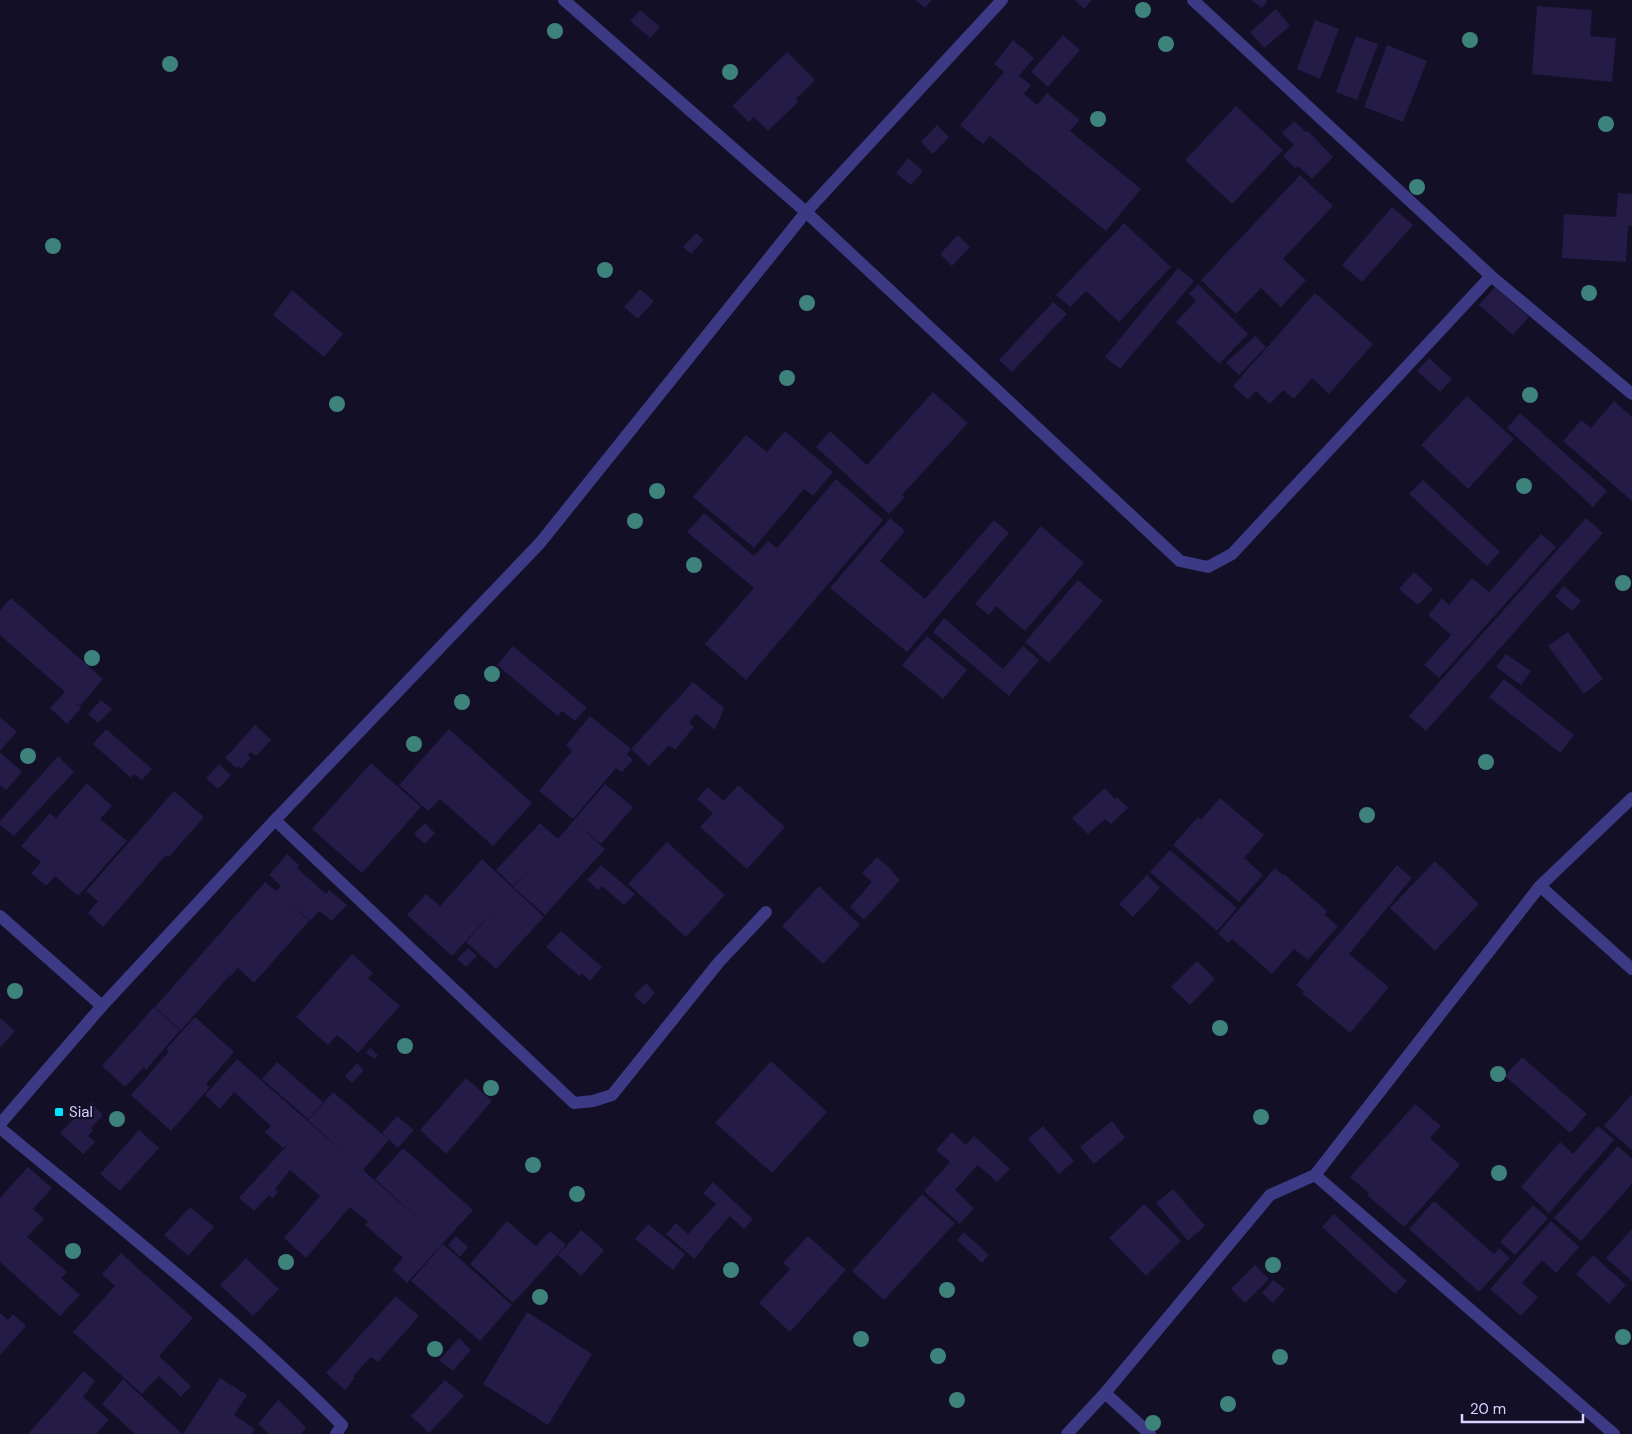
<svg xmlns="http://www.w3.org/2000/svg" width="1632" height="1434" viewBox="0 0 1632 1434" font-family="'DM Sans',sans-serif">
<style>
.building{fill:#241b47}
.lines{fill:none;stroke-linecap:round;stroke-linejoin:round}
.minor{stroke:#3d3a85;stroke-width:12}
.tertiary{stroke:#3d3a85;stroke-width:12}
.tree{fill:#3d827b}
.poi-dot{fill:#00e5ff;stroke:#130f26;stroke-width:2}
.labels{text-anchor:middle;stroke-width:4.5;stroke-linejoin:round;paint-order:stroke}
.poi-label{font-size:15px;fill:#d9d4ff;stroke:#130f26;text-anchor:start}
</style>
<rect width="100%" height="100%" fill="#130f26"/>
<path class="building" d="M 915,0 L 932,0 L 925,8 Z
M 1075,0 L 1092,0 L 1084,9 Z
M 1251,0 L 1268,0 L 1262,8 Z
M 1537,6 L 1592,10 L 1590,36 L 1616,38 L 1612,82 L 1532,74 Z
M 1276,9 L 1290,26 L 1264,48 L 1250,32 Z
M 640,10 L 660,27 L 650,38 L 630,21 Z
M 1315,20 L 1339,29 L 1320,79 L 1297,69 Z
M 1063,35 L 1080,50 L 1048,87 L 1031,72 Z
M 1356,36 L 1378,44 L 1357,100 L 1336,92 Z
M 1013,40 L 1034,58 L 1019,76 L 1031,85 L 1024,94 L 1037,105 L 1047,93 L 1080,120 L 1070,131 L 1141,189 L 1106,231 L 990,136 L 983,144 L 960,125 L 1004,72 L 994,64 Z
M 1387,45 L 1427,61 L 1403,122 L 1364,107 Z
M 787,52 L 815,80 L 796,99 L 798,102 L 768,131 L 754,117 L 749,122 L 732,106 Z
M 1236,106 L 1283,150 L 1232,204 L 1185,160 Z
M 1294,121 L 1306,132 L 1308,131 L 1333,157 L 1312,179 L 1298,166 L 1296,169 L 1283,156 L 1294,145 L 1282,133 Z
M 937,125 L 949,137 L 933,154 L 921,142 Z
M 908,158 L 923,171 L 911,185 L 896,173 Z
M 1300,175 L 1333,206 L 1283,259 L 1306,280 L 1281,307 L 1261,288 L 1236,314 L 1201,280 Z
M 1618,193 L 1632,194 L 1632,226 L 1628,226 L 1626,262 L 1562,258 L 1564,214 L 1616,217 Z
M 1392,207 L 1413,225 L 1362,282 L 1342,265 Z
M 1124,223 L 1171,267 L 1119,322 L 1086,291 L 1070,307 L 1056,295 Z
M 696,233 L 704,240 L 691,254 L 683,247 Z
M 958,235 L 970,247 L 952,266 L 940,254 Z
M 1178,268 L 1194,281 L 1120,369 L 1105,357 Z
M 1198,284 L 1248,334 L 1219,364 L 1176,322 L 1196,301 L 1189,294 Z
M 1495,287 L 1529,317 L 1513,335 L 1479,305 Z
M 640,289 L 654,301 L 638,319 L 624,307 Z
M 292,290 L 343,334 L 324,357 L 273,315 Z
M 1315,293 L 1373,344 L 1329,394 L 1312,378 L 1294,399 L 1283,390 L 1270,404 L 1256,391 L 1248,400 L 1233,386 Z
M 1053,302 L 1067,314 L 1012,372 L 999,360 Z
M 1255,336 L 1266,347 L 1239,375 L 1226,363 Z
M 1429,358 L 1452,379 L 1440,392 L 1417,371 Z
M 933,392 L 968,423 L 902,495 L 905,497 L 889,514 L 816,447 L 830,431 L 867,465 Z
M 1467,396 L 1514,439 L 1468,489 L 1421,445 Z
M 1614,401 L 1632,417 L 1632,501 L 1563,441 L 1581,420 L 1591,428 Z
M 1520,413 L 1607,491 L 1593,507 L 1507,428 Z
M 785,431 L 833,472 L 813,496 L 804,489 L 754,548 L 693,497 L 746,435 L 767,452 Z
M 836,479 L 883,520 L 746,680 L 705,644 L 754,588 L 687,532 L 704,513 L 754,556 L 768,541 L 777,548 Z
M 1423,480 L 1500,552 L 1487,566 L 1409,494 Z
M 890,518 L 905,531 L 880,561 L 925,599 L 994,520 L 1009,533 L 907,652 L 830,588 Z
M 1586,518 L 1603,533 L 1426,731 L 1409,716 Z
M 1041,526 L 1084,563 L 1025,631 L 996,606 L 989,615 L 975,604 Z
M 1541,534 L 1556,547 L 1439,678 L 1424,665 L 1451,635 L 1428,615 L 1442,598 L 1449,605 L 1472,578 L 1489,592 Z
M 1414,572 L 1433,589 L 1418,605 L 1399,589 Z
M 1078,580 L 1103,601 L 1049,663 L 1025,642 Z
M 1564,586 L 1581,601 L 1572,611 L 1555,596 Z
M 11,598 L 103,679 L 80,706 L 74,702 L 81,708 L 67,724 L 50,708 L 65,692 L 0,635 L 0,610 Z
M 944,618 L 1003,669 L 1023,646 L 1039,660 L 1009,696 L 933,632 Z
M 1568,632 L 1603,679 L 1584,694 L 1548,646 Z
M 927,636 L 967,670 L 943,699 L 902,665 Z
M 513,646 L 587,708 L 575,721 L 562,711 L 558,716 L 497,665 Z
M 1506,654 L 1531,671 L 1521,685 L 1496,667 Z
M 1504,679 L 1574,735 L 1560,753 L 1489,697 Z
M 693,682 L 724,708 L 715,730 L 696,714 L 689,722 L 694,727 L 675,750 L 669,745 L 649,766 L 631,749 Z
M 101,700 L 112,709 L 98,723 L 88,714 Z
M 590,716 L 631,749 L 627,754 L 633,760 L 622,772 L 616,768 L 573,819 L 539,791 L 572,751 L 566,745 Z
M 0,717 L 17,732 L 0,751 Z
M 255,725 L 271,740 L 256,756 L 251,752 L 248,755 L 251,758 L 241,769 L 238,766 L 236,768 L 225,758 Z
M 106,729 L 152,769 L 142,780 L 134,774 L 131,778 L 93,744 Z
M 449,729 L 532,803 L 493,846 L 440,799 L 428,811 L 399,785 Z
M 0,752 L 22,772 L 6,790 L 0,785 Z
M 58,756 L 74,772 L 14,836 L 0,825 L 0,821 Z
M 371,763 L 421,807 L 362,873 L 312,829 Z
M 219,764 L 231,775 L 218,789 L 206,778 Z
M 87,783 L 112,806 L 100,819 L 127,841 L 78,896 L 55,876 L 46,886 L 31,873 L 41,862 L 21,846 L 50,813 L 56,818 Z
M 605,784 L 633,807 L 601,844 L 576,823 L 605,849 L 545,915 L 513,887 L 530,869 L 513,886 L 496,870 L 540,823 L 558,839 Z
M 738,785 L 785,827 L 747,869 L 700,827 L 713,813 L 697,799 L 708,787 L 724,801 Z
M 1105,788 L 1115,799 L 1117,797 L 1128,808 L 1111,824 L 1105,819 L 1088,834 L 1072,818 Z
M 174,791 L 204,817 L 169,857 L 166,855 L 103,927 L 88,913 L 98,901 L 86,891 Z
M 1220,798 L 1264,835 L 1244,858 L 1263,875 L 1239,902 L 1173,845 L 1198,817 L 1201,820 Z
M 425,823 L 435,833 L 425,844 L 414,834 Z
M 667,842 L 725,895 L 686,937 L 628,884 Z
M 1170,850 L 1237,908 L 1217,931 L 1150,872 Z
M 287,854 L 299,865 L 297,868 L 326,894 L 329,890 L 347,905 L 332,921 L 319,911 L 310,921 L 285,899 L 309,921 L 254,983 L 238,968 L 231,976 L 230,975 L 181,1030 L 155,1007 L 265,882 L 276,891 L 281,886 L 269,875 Z
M 877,857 L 893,871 L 892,872 L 900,880 L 864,920 L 850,907 L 872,882 L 862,873 Z
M 482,859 L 544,917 L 496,969 L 466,942 L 497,907 L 452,956 L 407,915 L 426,894 L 440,906 Z
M 1435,861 L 1479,904 L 1435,951 L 1390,908 Z
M 601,865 L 635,894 L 624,905 L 602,886 L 598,890 L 587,880 Z
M 1397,865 L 1412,878 L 1349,954 L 1389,987 L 1350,1033 L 1302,993 L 1304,992 L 1296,985 Z
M 1275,868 L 1283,875 L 1284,874 L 1327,911 L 1325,915 L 1338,926 L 1308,960 L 1294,949 L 1272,974 L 1232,939 L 1228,943 L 1218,933 Z
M 1147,875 L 1160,888 L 1133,917 L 1119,904 Z
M 819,886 L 860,925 L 823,964 L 782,926 Z
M 561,931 L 602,967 L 590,981 L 582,973 L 579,976 L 546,947 Z
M 468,948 L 477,956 L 466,967 L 457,959 Z
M 352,954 L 373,973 L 368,978 L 400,1006 L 358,1053 L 337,1035 L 328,1045 L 296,1017 Z
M 1197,961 L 1215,979 L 1190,1005 L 1171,987 Z
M 646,983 L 655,993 L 644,1005 L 634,995 Z
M 154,1007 L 180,1030 L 146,1070 L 144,1067 L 125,1087 L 102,1066 Z
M 195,1017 L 234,1052 L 206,1084 L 210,1087 L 171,1131 L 131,1095 L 169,1051 L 166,1049 Z
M 0,1018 L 15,1031 L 0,1048 Z
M 370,1048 L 378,1055 L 375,1059 L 366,1053 Z
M 1522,1057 L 1587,1114 L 1570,1133 L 1505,1076 Z
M 237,1059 L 351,1159 L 308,1120 L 333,1092 L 389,1140 L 363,1170 L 423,1223 L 375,1179 L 403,1148 L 473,1210 L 407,1283 L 393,1270 L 403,1258 L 365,1225 L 368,1222 L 350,1207 L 306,1258 L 284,1238 L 320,1196 L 290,1170 L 275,1189 L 278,1192 L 273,1199 L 269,1195 L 254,1211 L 239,1198 L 289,1143 L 283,1148 L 265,1132 L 271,1126 L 234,1092 L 220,1109 L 205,1095 Z
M 771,1061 L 827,1112 L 772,1173 L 715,1123 Z
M 277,1062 L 323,1102 L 308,1119 L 262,1079 Z
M 357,1063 L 364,1070 L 352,1083 L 345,1076 Z
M 466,1078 L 492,1101 L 446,1154 L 420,1130 Z
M 1632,1094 L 1632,1150 L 1604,1126 Z
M 91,1102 L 103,1115 L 91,1128 L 93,1130 L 88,1136 L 95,1142 L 83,1154 L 60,1133 Z
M 1415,1104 L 1441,1126 L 1430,1138 L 1460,1165 L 1404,1227 L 1367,1195 L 1369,1193 L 1350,1177 Z
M 397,1116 L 414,1130 L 398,1148 L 382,1133 Z
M 1112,1121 L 1125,1138 L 1094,1164 L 1080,1147 Z
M 1043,1126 L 1074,1161 L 1059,1174 L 1028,1139 Z
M 1598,1126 L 1614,1140 L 1549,1213 L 1521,1187 L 1560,1142 L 1573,1154 Z
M 139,1130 L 159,1148 L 120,1191 L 100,1174 Z
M 952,1132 L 966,1145 L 974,1136 L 1010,1169 L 997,1182 L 978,1165 L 955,1190 L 974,1208 L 960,1224 L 924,1191 L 950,1162 L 936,1150 Z
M 1618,1146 L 1632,1159 L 1632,1184 L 1581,1241 L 1554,1218 Z
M 28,1167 L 52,1188 L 33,1209 L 44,1219 L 27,1237 L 67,1272 L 61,1278 L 80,1295 L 60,1316 L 0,1262 L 0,1198 Z
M 713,1182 L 753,1219 L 744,1229 L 730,1216 L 703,1247 L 704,1248 L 694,1259 L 666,1234 L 676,1223 L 688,1234 L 716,1204 L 703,1193 Z
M 1173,1189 L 1205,1226 L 1188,1241 L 1156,1203 Z
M 922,1194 L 955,1223 L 884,1300 L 852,1271 Z
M 1434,1201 L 1494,1254 L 1499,1248 L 1510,1258 L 1479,1292 L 1409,1229 Z
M 1144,1204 L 1181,1241 L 1146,1276 L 1109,1238 Z
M 1533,1205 L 1548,1218 L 1515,1255 L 1500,1242 Z
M 190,1207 L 214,1227 L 188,1256 L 164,1235 Z
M 1334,1214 L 1407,1281 L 1395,1294 L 1322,1227 Z
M 507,1221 L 536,1246 L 550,1231 L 566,1245 L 513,1303 L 470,1264 Z
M 1551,1221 L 1579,1247 L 1556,1273 L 1542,1260 L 1522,1283 L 1538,1297 L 1521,1316 L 1490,1289 Z
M 648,1224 L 685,1254 L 673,1270 L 635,1239 Z
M 1632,1229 L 1632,1281 L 1606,1258 Z
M 581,1230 L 604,1250 L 581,1276 L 558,1255 Z
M 964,1232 L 989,1255 L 982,1263 L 957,1240 Z
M 456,1236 L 468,1247 L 460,1257 L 448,1245 Z
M 808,1236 L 846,1270 L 790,1332 L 759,1303 L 790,1269 L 783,1263 Z
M 443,1244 L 512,1305 L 480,1341 L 411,1281 Z
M 121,1253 L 193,1318 L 159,1356 L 191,1386 L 181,1397 L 159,1376 L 142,1394 L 73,1332 L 115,1286 L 102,1274 Z
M 1593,1255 L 1626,1285 L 1609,1304 L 1576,1274 Z
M 246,1258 L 279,1289 L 253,1316 L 220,1285 Z
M 1255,1265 L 1269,1279 L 1245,1303 L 1231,1289 Z
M 1273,1280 L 1285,1289 L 1273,1303 L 1262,1293 Z
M 396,1296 L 419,1316 L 378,1362 L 371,1357 L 353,1376 L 355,1378 L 345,1390 L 326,1373 Z
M 527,1312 L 592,1354 L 548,1425 L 483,1384 Z
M 0,1313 L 8,1320 L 13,1314 L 26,1326 L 0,1355 Z
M 459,1338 L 471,1350 L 453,1371 L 439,1360 Z
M 84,1371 L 95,1381 L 83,1397 L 109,1420 L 96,1434 L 28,1434 Z
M 220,1378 L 247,1395 L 234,1415 L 255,1429 L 252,1434 L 183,1434 Z
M 123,1379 L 179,1431 L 183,1434 L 135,1434 L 102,1404 Z
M 445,1380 L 464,1396 L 429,1433 L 411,1416 Z
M 278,1400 L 306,1427 L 301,1434 L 269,1434 L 258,1424 Z"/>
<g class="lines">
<path class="minor" d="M 564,0 L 806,212 L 1180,561 L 1208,567 L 1232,554 L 1491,276
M 1193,0 L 1491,276 L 1632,394
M 275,820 L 574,1103 L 593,1101 L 612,1095 L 719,962 L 766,912
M 1540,886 L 1632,969
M 0,916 L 102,1006
M 0,1128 C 116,1224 236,1318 342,1425 L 336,1434
M 1315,1175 L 1614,1434
M 1105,1393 L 1150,1434
M 1067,1434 L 1105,1393 L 1270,1195 L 1315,1175 L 1540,886 L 1632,798"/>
<path class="tertiary" d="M 0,1124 L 102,1006 L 275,820 L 540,543 L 806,212 L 1002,0"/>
</g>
<g class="tree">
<circle cx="1143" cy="10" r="8"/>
<circle cx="555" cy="31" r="8"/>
<circle cx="1470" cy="40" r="8"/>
<circle cx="1166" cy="44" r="8"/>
<circle cx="170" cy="64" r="8"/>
<circle cx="730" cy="72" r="8"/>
<circle cx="1098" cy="119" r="8"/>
<circle cx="1606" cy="124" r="8"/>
<circle cx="1417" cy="187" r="8"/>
<circle cx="53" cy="246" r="8"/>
<circle cx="605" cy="270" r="8"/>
<circle cx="1589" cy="293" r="8"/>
<circle cx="807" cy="303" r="8"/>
<circle cx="787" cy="378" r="8"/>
<circle cx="1530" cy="395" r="8"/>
<circle cx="337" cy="404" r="8"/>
<circle cx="1524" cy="486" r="8"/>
<circle cx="657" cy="491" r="8"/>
<circle cx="635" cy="521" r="8"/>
<circle cx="694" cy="565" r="8"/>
<circle cx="1623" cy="583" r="8"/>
<circle cx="92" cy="658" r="8"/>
<circle cx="492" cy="674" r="8"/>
<circle cx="462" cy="702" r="8"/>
<circle cx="414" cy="744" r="8"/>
<circle cx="28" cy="756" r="8"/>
<circle cx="1486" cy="762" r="8"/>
<circle cx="1367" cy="815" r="8"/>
<circle cx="15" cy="991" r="8"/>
<circle cx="1220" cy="1028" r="8"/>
<circle cx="405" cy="1046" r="8"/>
<circle cx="1498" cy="1074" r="8"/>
<circle cx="491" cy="1088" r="8"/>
<circle cx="1261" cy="1117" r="8"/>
<circle cx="117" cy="1119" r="8"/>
<circle cx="533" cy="1165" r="8"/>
<circle cx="1499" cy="1173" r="8"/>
<circle cx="577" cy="1194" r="8"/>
<circle cx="73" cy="1251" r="8"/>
<circle cx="286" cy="1262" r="8"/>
<circle cx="1273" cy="1265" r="8"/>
<circle cx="731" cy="1270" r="8"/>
<circle cx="947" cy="1290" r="8"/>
<circle cx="540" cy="1297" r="8"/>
<circle cx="1623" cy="1337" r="8"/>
<circle cx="861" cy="1339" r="8"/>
<circle cx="435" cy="1349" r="8"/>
<circle cx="938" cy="1356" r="8"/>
<circle cx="1280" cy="1357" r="8"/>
<circle cx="957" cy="1400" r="8"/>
<circle cx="1228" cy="1404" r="8"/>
<circle cx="1153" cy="1423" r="8"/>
</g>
<rect class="poi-dot" x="54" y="1107" width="10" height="10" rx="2.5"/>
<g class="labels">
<g class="poi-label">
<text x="69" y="1117">Sial</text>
</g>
</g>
<path d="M1462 1414v8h121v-8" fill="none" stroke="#d9d4ff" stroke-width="2.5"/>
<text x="1470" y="1414" font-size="15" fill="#d9d4ff" stroke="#130f26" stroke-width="4" paint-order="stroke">20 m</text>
</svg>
